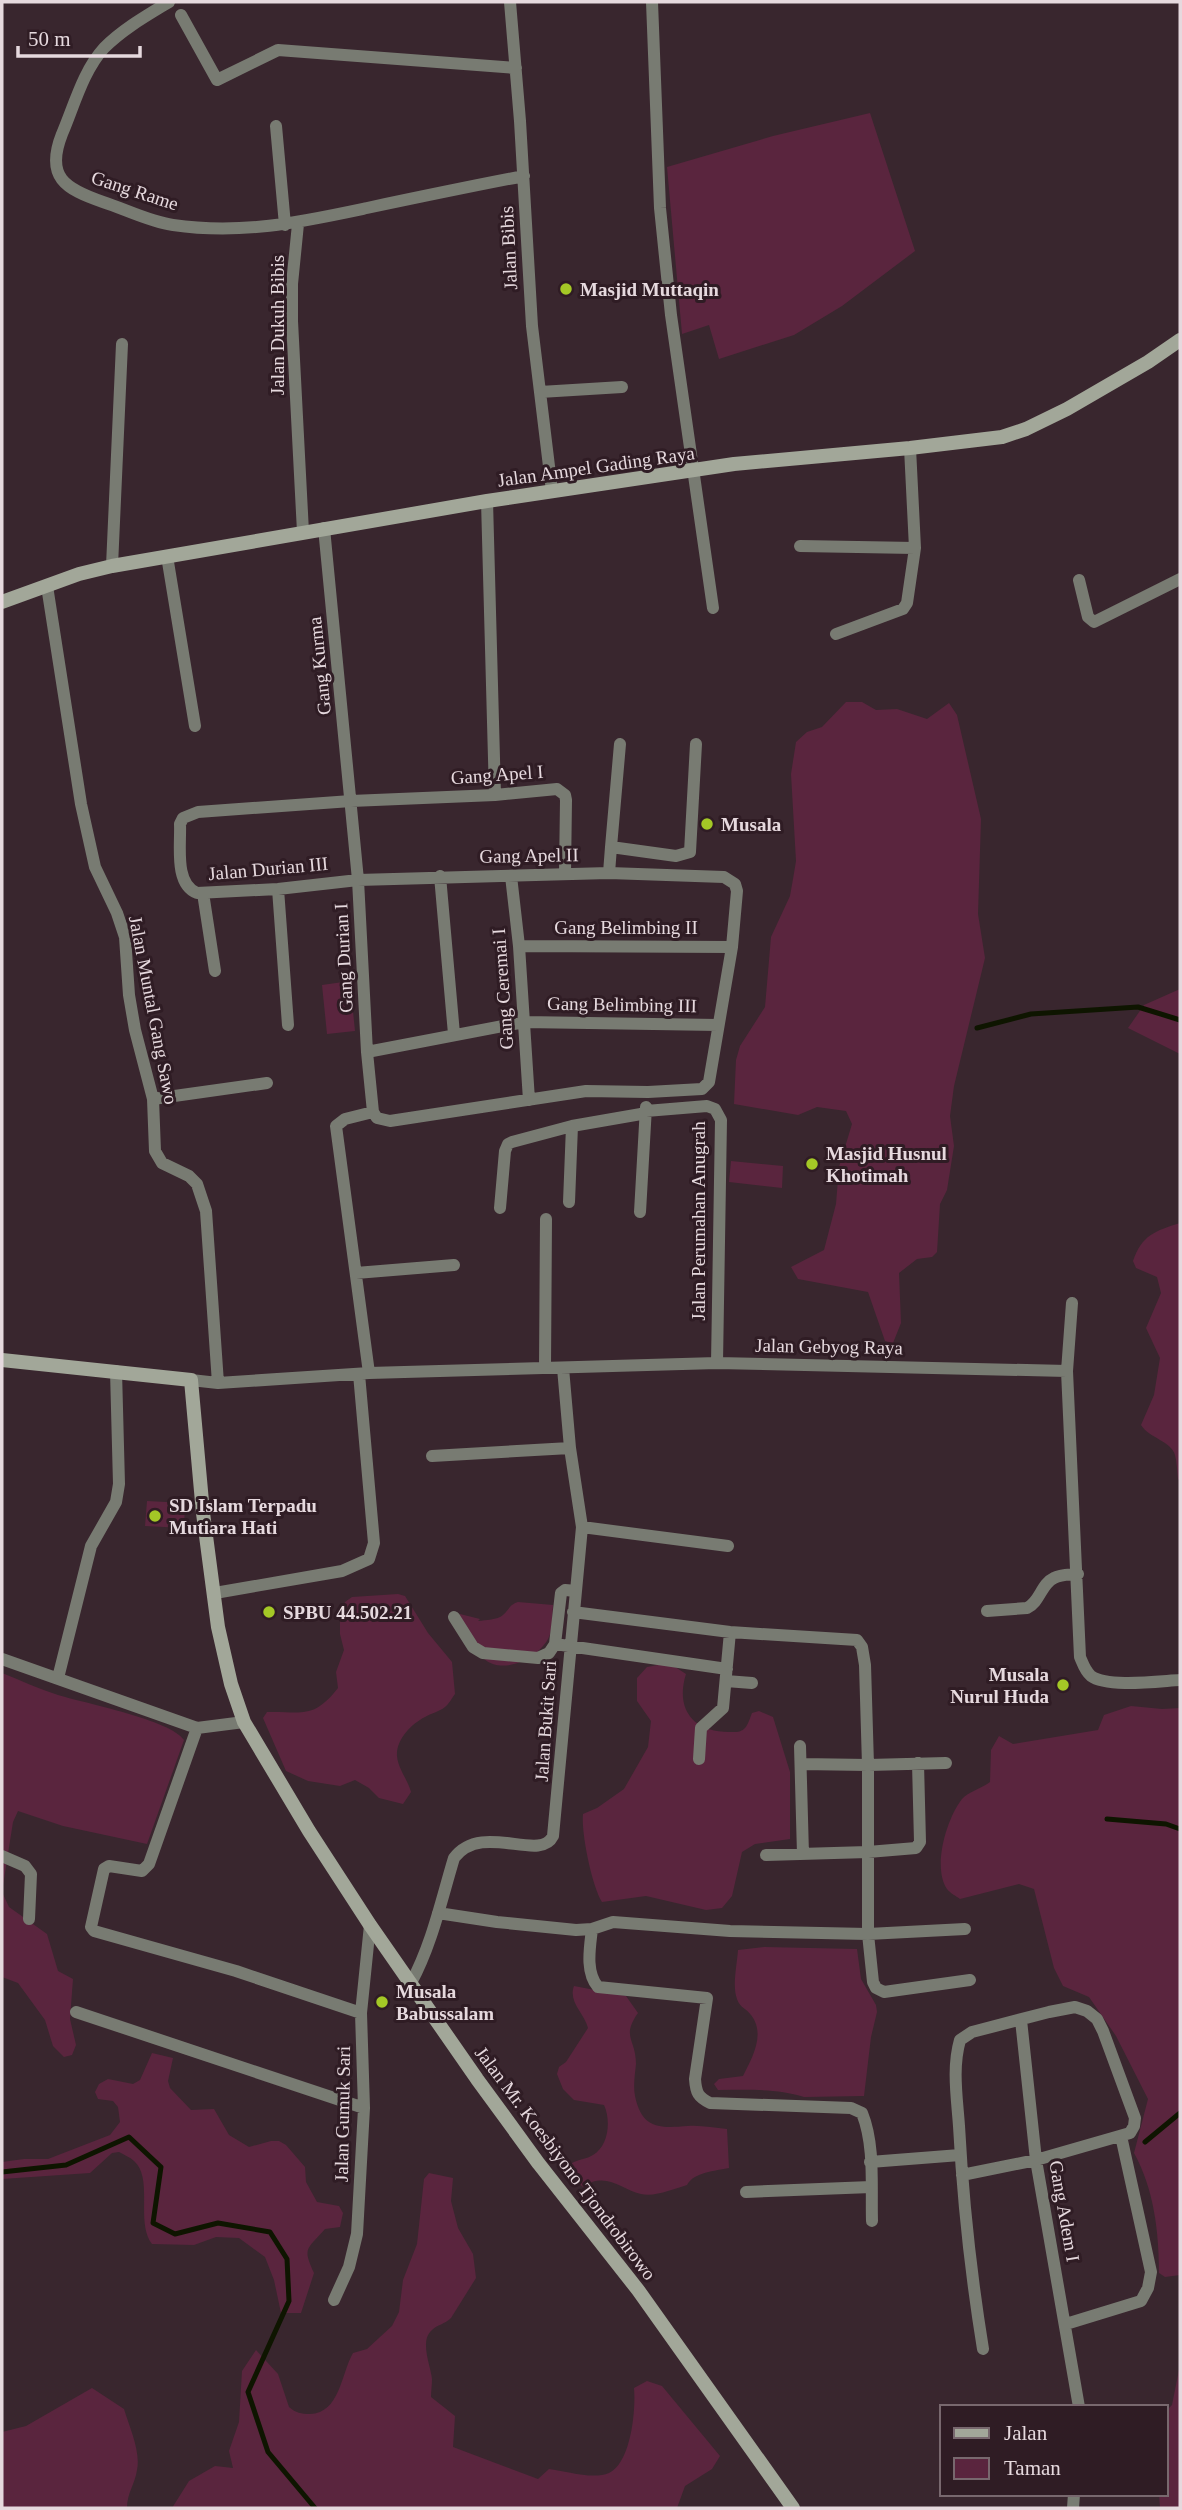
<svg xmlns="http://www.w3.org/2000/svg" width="1182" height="2510" viewBox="0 0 1182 2510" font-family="Georgia,serif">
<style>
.green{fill:#5a253e}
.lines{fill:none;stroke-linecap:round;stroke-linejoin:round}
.stream{stroke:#0e1500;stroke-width:5}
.minor{stroke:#787b72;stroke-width:12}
.secondary{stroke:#a2a799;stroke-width:14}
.poi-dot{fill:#a4c826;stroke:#2f1c24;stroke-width:2.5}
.labels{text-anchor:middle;stroke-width:6;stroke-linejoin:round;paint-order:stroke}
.street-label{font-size:19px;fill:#e6d9de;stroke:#2f1c24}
.poi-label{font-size:19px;font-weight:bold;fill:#e6d9de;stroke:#2f1c24;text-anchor:start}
</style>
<rect width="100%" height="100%" fill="#39262e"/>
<path class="green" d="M 870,113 L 915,251 L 842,306 L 794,335 L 719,359 L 709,325 L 682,334 L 667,167 L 773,136 Z
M 846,702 L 862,702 L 876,710 L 897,709 L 927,719 L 949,703 L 957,715 L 981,819 L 978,914 L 985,958 L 954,1086 L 950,1116 L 954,1146 L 947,1190 L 940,1204 L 937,1252 L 932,1257 L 917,1259 L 899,1273 L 901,1323 L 893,1343 L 885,1341 L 868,1292 L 798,1279 L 791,1267 L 824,1250 L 836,1204 L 839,1167 L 852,1124 L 846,1111 L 817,1107 L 798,1115 L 734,1104 L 736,1060 L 740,1046 L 765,1007 L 771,937 L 790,896 L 793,879 L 796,861 L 791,774 L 796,742 L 807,732 L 822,727 Z
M 350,981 L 355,1031 L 327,1034 L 322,985 Z
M 1180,989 L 1180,1054 L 1128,1028 L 1144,1005 Z
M 731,1161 L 783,1166 L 782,1188 L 729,1182 Z
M 1180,1223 L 1180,1481 L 1178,1479 C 1177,1471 1177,1462 1175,1455 C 1171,1441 1149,1438 1141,1425 L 1154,1395 L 1160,1358 L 1146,1328 L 1161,1293 L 1157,1277 L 1136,1268 L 1133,1261 C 1142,1235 1155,1231 1180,1223 Z
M 147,1501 L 185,1503 L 184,1528 L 145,1526 Z
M 398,1594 L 405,1596 L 428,1633 L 452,1662 L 455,1694 C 452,1698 449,1704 445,1707 C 439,1712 431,1713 425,1717 C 411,1724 396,1740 397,1756 C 398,1769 408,1780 411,1792 L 403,1804 L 379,1798 L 369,1788 L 355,1780 L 340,1786 L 308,1781 L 286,1771 L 263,1718 L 267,1712 C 302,1711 313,1720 338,1688 L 336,1672 L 344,1650 L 340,1634 L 340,1617 L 345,1602 L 352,1597 Z
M 518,1602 L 553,1605 C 552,1616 553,1630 548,1639 C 537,1659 503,1675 484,1659 L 458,1617 L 460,1614 L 480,1619 L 478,1621 C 486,1620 497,1620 503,1615 C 510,1609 509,1605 518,1602 Z
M 669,1663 L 686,1674 C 675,1709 693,1732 729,1732 C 735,1732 740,1733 745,1728 C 748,1725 750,1718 752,1713 L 759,1711 L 773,1717 L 790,1772 L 790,1839 L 755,1844 L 742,1852 L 732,1896 L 722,1908 L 706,1910 L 646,1896 L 602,1902 C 592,1886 581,1833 583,1814 L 597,1808 L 624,1789 L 648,1747 L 651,1721 L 637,1701 L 637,1678 L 647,1667 Z
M 2,1673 C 20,1680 39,1689 58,1695 C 84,1703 171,1720 184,1740 L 147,1844 L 63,1826 L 18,1811 L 13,1822 L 2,1892 L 9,1907 L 47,1934 L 58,1971 L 73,1979 L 70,2019 L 76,2045 L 72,2055 L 64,2057 L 53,2046 L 45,2020 L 18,1983 L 2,1977 Z
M 1131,1706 L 1162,1709 L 1180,1708 L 1180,2275 L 1165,2277 L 1159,2273 C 1159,2232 1154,2189 1134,2153 L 1148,2099 L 1116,2036 L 1089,1997 L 1063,1986 L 1054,1968 L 1034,1889 L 1019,1884 L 960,1899 C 956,1896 950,1893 947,1889 C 932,1867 947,1818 962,1799 C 968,1792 982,1788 990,1782 L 991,1750 L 999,1736 L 1013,1744 L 1098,1730 L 1104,1715 Z
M 764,1947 L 857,1949 L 861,1979 L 876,2005 L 877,2012 L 871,2037 L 864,2096 L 804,2097 C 777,2088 746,2090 718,2090 L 714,2084 L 719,2079 L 743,2076 C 752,2058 766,2034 751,2015 C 746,2008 740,2008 737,1999 C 732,1986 737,1965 738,1950 Z
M 574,1986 L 626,1996 L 638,2013 C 621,2037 636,2039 636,2064 C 635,2074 633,2086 635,2096 C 642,2130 661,2128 688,2126 C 701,2125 714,2128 727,2129 L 729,2168 C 715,2171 694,2172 687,2185 C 673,2189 656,2197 641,2194 C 623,2190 612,2176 592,2182 L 586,2189 C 576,2183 572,2174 572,2163 C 579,2159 587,2159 593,2155 C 609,2146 611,2120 604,2105 L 574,2100 L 563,2089 L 557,2074 L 559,2067 L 566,2062 L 588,2028 C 584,2013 568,2002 574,1986 Z
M 152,2053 L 173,2058 L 168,2081 L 170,2088 L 191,2110 L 214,2109 L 229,2135 L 249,2147 L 271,2141 L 279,2141 L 286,2145 L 305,2167 L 306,2182 L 317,2202 L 339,2206 L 343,2213 L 340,2227 L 325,2229 C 307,2250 302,2247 314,2273 L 301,2313 L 281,2313 L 274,2280 L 265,2257 L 239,2238 L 216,2237 L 194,2245 L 152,2244 C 135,2222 154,2179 134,2161 C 130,2157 124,2155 119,2152 L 112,2153 L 90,2173 L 2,2179 L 2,2162 L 24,2159 L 48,2159 L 110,2135 L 120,2122 L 118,2107 L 113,2101 L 98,2099 L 95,2092 L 99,2084 L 108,2079 L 133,2084 L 140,2080 Z
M 429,2173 L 453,2178 L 451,2201 L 458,2228 L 473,2254 L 476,2278 L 451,2318 C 445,2324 437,2325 432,2330 C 419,2341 431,2366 432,2379 C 432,2385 431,2391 431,2397 L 455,2416 L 453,2447 L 538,2479 L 549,2469 C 566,2471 593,2480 609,2473 C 631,2463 636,2410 634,2388 L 647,2381 L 662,2386 L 720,2456 L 712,2469 L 685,2486 L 677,2508 L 172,2508 L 189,2481 L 215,2466 L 233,2468 L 229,2451 L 239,2422 L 242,2371 L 256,2350 L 278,2374 L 289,2407 C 296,2413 301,2414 310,2414 C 340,2413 341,2374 353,2353 L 367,2349 L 392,2326 L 399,2312 L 403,2280 L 417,2244 L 424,2179 Z
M 1180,2365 L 1180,2508 L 1160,2508 L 1159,2494 L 1166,2494 L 1166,2411 L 1172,2405 Z
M 92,2388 L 124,2409 C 129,2426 141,2452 137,2470 C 135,2484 127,2493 127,2508 L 2,2508 L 2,2432 L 26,2426 Z"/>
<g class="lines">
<path class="stream" d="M 977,1028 L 1031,1014 L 1138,1007 L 1180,1020
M 1107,1819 L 1166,1824 L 1180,1829
M 1145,2142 L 1180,2113
M 2,2172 L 66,2165 L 129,2137 L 161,2167 L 153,2223 L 175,2234 L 218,2223 L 270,2232 L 287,2259 L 289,2301 L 248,2392 L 268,2452 L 315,2508"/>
<path class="minor" d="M 169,2 C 146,16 123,29 104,48 C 83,71 74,106 62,134 C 45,177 65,189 103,202 C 125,209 150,222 173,225 C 242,235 301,222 367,208 C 419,197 472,186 524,176
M 510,2 L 520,121 L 532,326 L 552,491
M 652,2 L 660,208 L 671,315 L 713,608
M 181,15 L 217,80 L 278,50 L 516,68
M 276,126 L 285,225
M 298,224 L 292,284 L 292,321 L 303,532
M 540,392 L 622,387
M 487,501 L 495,795
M 324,528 L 358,880 L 367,1052 L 373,1112
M 800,546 L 915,548
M 167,556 L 195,726
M 112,566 L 122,344
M 1079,580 L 1088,617 L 1094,622 L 1180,579
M 47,586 L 81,804 L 95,867 L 117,913 L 125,937 L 129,995 L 135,1030 L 153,1099 L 155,1151 L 162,1163 L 189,1176 L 197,1184 L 206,1211 L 218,1383
M 836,634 L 903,609 L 907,603 L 915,548 L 910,448
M 611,847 L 620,744
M 565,873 L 566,800 L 565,795 L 557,789 L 495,795 L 351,801 L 198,812 L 183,818 L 180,824 C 181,845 174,884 197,893 L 278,889 L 358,880 L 609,873 L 611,847 L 676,856 L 690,852 L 696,744
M 440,876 L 454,1034
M 511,876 L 519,946 L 529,1100
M 278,889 L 288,1025
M 203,893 L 215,971
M 519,946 L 732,947
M 367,1052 L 524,1022 L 718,1025
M 153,1099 L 267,1083
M 373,1112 L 377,1118 L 390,1121 L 586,1091 L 648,1092 L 702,1089 L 709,1082 L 732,947 L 737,891 L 735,884 L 724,877 L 609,873
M 569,1202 L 572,1126
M 500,1208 L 505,1151 L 508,1144 L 512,1142 L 572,1126 L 641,1114 L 646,1111 L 707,1106 L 715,1109 L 721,1120 L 717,1363
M 640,1212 L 646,1107
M 356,1273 L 454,1265
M 545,1368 L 546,1219
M 1067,1371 L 1072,1303
M 369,1373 L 336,1126 L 345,1119 L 373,1112
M 191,1380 L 218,1383 L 369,1373 L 717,1363 L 1067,1371 L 1080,1657 C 1083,1664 1085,1671 1091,1676 C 1107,1688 1160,1681 1180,1680
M 432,1456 L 570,1448
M 582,1527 L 728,1546
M 215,1593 L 342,1571 L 369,1559 L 374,1543 L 359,1374
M 987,1611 L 1027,1608 C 1040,1602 1041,1584 1054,1578 C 1061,1574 1070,1575 1078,1574
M 573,1612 L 730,1632 L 857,1640 L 862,1647 L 865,1665 L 868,1765 L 868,1934 L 873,1982 L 876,1988 L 884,1992 L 970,1980
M 454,1617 L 473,1647 L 483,1653 L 538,1658 L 549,1653 L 555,1644 L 727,1669
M 555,1644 L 561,1593 L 565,1590 L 576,1591
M 2,1659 L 197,1728
M 58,1678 L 91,1546 L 116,1502 L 119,1484 L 116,1371
M 726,1681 L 752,1683
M 244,1722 L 197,1728 L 149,1864 L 142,1871 L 109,1866 L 104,1869 L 91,1927 L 94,1931 L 236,1971 L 361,2013
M 800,1746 L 803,1854
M 699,1759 L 701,1728 L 723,1708 L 730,1632
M 801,1764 L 868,1765 L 946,1763
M 766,1855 L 868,1852 L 916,1848 L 920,1842 L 918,1763
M 2,1856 L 25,1866 L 31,1874 L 29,1919
M 438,1913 L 497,1922 L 576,1930 L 592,1929 L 613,1922 L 730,1931 L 868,1934 L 965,1929
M 592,1929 C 590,1947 585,1972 598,1987 L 707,1998 L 695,2079 C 696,2093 698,2097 710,2103 L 851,2108 L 862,2113 C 875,2145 871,2186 872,2221
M 411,1983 C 432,1944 441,1901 454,1858 C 482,1821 540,1863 553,1836 L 582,1527 L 570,1448 L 563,1368
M 76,2012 L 364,2108
M 1021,2020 L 1036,2160 L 1079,2407
M 870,2162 L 960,2155
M 962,2175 L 1036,2160 L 1130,2133 L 1134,2126 L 1135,2118 L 1103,2031 L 1097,2019 L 1087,2011 L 1075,2007 L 1049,2012 L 972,2032 L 960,2040 C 952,2068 957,2097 959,2126 C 963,2201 971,2275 983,2349
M 746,2192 L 871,2187
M 334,2300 L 349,2267 L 357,2234 L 364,2108 L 361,2013 L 370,1925
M 1066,2324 L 1141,2301 L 1148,2288 L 1151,2272 L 1121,2136
M 1073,2508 L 1074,2494"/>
<path class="secondary" d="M 2,602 L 79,574 L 112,566 L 487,501 L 734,464 L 910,448 L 1002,437 L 1026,429 L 1067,409 L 1148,362 L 1180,340
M 2,1360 L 191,1380 L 203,1513 L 218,1627 L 231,1684 L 244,1722 L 309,1831 L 370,1925 L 477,2079 L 539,2164 L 638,2290 L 793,2508"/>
</g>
<g class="poi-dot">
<circle cx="566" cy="289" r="7"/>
<circle cx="707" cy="824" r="7"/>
<circle cx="812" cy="1164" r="7"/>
<circle cx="155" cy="1516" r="7"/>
<circle cx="269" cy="1612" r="7"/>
<circle cx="1063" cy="1685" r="7"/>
<circle cx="382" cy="2002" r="7"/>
</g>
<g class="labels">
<g class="street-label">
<text transform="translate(135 190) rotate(18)" y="7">Gang Rame</text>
<text transform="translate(508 248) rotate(-93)" y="7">Jalan Bibis</text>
<text transform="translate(277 325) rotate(-90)" y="7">Jalan Dukuh Bibis</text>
<text transform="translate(596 466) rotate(-8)" y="7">Jalan Ampel Gading Raya</text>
<text transform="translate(319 666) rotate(-96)" y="7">Gang Kurma</text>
<text transform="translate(497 774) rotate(-4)" y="7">Gang Apel I</text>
<text transform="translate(529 855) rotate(-1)" y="7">Gang Apel II</text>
<text transform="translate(268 868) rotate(-5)" y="7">Jalan Durian III</text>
<text x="626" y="934">Gang Belimbing II</text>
<text transform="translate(343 958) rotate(-93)" y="7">Gang Durian I</text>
<text transform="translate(502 989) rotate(-94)" y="7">Gang Ceremai I</text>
<text transform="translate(622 1004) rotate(1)" y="7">Gang Belimbing III</text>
<text transform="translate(154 1010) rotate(79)" y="7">Jalan Muntal Gang Sawo</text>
<text transform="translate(698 1221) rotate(-90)" y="7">Jalan Perumahan Anugrah</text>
<text transform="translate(829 1346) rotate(1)" y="7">Jalan Gebyog Raya</text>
<text transform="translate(545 1721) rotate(-86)" y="7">Jalan Bukit Sari</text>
<text transform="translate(342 2114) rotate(-89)" y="7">Jalan Gumuk Sari</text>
<text transform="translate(566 2163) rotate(53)" y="7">Jalan Mr. Koesbiyono Tjondrobirowo</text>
<text transform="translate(1065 2211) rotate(80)" y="7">Gang Adem I</text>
</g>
<g class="poi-label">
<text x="580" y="296">Masjid Muttaqin</text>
<text x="721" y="831">Musala</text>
<text x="826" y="1160">Masjid Husnul<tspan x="826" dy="22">Khotimah</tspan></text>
<text x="169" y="1512">SD Islam Terpadu<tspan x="169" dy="22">Mutiara Hati</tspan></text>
<text x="283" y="1619">SPBU 44.502.21</text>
<text x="1049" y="1681" text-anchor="end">Musala<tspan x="1049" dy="22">Nurul Huda</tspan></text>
<text x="396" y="1998">Musala<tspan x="396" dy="22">Babussalam</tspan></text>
</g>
</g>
<rect width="1182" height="2510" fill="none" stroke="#e6d9de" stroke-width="7"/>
<rect x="940" y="2405" width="228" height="91" fill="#2f1c24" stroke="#78686e" stroke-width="2"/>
<rect x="954" y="2428" width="35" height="10" fill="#a2a799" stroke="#78686e" stroke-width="2"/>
<text x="1004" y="2440" font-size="21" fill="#e6d9de">Jalan</text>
<rect x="954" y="2458" width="35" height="21" fill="#5a253e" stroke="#78686e" stroke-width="2"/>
<text x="1004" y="2475" font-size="21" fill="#e6d9de">Taman</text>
<path d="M18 46v10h122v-10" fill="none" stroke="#e6d9de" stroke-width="3.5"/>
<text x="28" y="46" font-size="21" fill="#e6d9de" stroke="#2f1c24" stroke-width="5" paint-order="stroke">50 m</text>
</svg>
